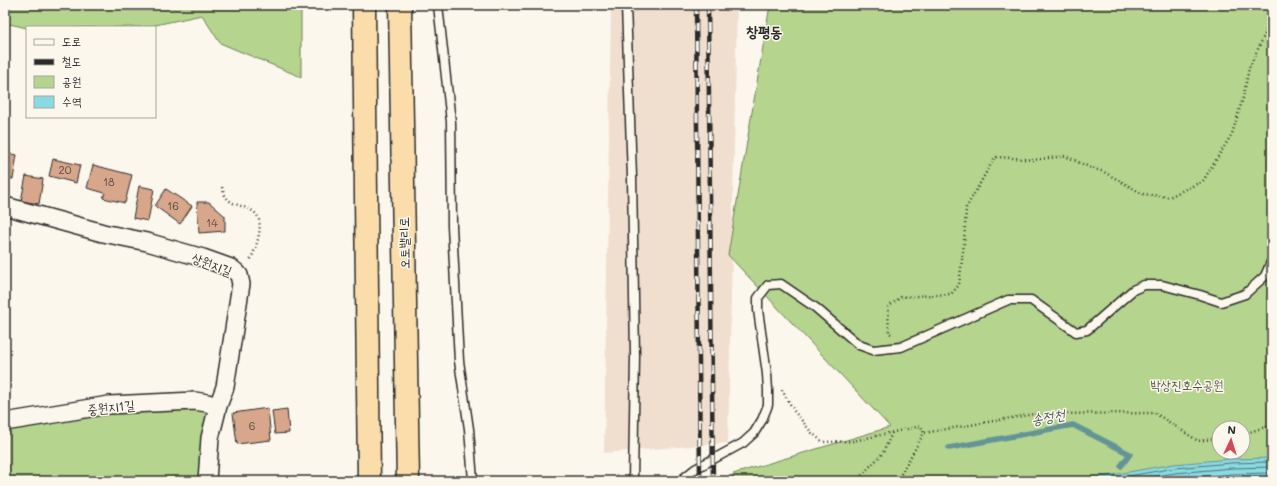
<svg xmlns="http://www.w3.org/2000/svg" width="1277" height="486" viewBox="0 0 1277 486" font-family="Mali,'Poor Story',sans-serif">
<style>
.built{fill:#f0dfcf}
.green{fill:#b5d48d;stroke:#70805c;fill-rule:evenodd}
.water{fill:#89dae1;stroke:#639498}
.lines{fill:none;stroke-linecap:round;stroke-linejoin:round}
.shore{stroke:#517174;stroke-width:1}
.stream{stroke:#639498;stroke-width:5.5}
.building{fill:#d8a68b;stroke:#2b2b2b}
.service-casing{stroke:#2b2b2b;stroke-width:11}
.minor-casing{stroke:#2b2b2b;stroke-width:20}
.trunk-casing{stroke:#2b2b2b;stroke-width:25}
.path{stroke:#2b2b2b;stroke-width:2.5;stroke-dasharray:1 3;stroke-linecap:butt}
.service{stroke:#fbf7ec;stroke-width:8}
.minor{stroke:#fbf7ec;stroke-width:17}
.trunk{stroke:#faddab;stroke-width:22}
.rail-casing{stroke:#2b2b2b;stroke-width:4.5}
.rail{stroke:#fbf7ec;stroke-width:3;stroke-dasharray:9;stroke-linecap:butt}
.labels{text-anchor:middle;stroke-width:3;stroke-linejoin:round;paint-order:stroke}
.number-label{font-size:11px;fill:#564a43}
.street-label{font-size:13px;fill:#2b2b2b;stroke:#fbf7ec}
.park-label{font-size:13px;fill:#4e5544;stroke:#fbf7ec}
.water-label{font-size:14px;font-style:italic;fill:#425758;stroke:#fbf7ec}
.quarter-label{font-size:15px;font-weight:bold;fill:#2b2b2b;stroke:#fbf7ec}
</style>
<rect width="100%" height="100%" fill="#fbf7ec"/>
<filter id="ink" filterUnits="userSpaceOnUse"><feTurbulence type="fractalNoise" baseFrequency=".025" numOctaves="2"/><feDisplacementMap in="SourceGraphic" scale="8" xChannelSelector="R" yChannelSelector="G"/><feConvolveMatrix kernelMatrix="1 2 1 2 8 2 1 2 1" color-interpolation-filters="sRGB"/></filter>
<g filter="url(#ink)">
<path class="built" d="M 611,5 L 737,5 L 728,443 L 604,453 Z"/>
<path class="green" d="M 5,5 L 301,5 L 301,77 L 220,43 L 202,15 L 146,27 L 27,28 L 5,23 Z
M 770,5 L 1272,5 L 1272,481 L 733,481 L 733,474 L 890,427 L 728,255 ZM 1219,428 L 1243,428 L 1243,452 L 1219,452 Z
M 195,405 L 211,412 L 202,481 L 5,481 L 5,424 L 109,409 Z"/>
<path class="water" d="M 1272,458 L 1272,481 L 1078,481 L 1174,464 L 1231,459 Z"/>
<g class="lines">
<path class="shore" d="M 1100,481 L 1175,468 L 1231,463 L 1272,462
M 1127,481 L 1175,473 L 1232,468 L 1272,467
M 1160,481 L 1232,474 L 1272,473"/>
<path class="stream" d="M 949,448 L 1073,425 L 1130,454 L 1121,466"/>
</g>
<path class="building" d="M 5,153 L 17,155 L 13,179 L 5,178 Z
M 53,159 L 80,165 L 76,183 L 49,176 Z
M 93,165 L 132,175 L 125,203 L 103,198 L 105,193 L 87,188 Z
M 26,176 L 43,179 L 39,204 L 21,201 Z
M 139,186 L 154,189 L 148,221 L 133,218 Z
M 166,189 L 192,206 L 180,224 L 155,206 Z
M 197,202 L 209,202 L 225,216 L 225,231 L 199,233 Z
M 268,408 L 271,440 L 237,444 L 233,413 Z
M 287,409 L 289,433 L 275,434 L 272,411 Z"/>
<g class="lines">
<defs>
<path id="service" d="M 438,5 L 451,122 L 452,226 L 459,361 L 469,429 L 473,481
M 626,5 L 632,177 L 635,356 L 633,481
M 680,481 L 695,469 L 743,443 L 754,433 L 762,420 L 768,405 L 768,390 L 767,374 L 758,310 L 758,298 L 768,285 L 781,284 L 816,308 L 859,345 L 873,350 L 901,347 L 1008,300 L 1031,300 L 1076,332 L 1087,330 L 1133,290 L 1144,285 L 1162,285 L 1200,295 L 1221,302 L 1245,294 L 1265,276 L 1272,260"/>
<path id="minor" d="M 5,206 L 103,233 L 147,242 L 203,258 L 231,268 L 236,272 L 239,275 L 241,284 L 225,387 L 218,406 L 210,438 L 207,481
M 5,422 L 109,405 L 195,401 L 207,403 L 218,406"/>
<path id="trunk" d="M 364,5 L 369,481
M 400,5 L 408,481"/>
</defs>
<use href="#service" class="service-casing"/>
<use href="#minor" class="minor-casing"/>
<use href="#trunk" class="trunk-casing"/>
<path class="path" d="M 222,187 C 227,209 242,202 255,213 C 266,223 255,250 250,261
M 891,334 L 889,333 L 888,307 L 901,297 L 951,294 L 959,285 L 964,243 L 966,208 L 995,157 L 1014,158 L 1033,160 L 1065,156 L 1089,167 L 1104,172 L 1143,194 L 1169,197 L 1203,181 L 1232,134 L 1243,98 L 1249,68 L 1272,19
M 782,390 L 794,411 L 812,433 L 823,442 L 853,441 L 921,426 L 924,433
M 1243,434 L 1272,425
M 856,481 L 883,453 L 892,433
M 897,481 L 924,433 L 1034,414 L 1155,413 L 1198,441 L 1219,438"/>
<use href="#service" class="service"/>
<use href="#minor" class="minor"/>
<use href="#trunk" class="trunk"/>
<defs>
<path id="rail" d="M 696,5 L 700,481
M 708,5 L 713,481"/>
</defs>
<use href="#rail" class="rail-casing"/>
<use href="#rail" class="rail"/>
</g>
</g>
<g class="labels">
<g class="number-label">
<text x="65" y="174">20</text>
<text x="109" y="186">18</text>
<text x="173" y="210">16</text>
<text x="212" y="227">14</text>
<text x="252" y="430">6</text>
</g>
<g class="street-label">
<text transform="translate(404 243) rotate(-91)" y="5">오토밸리로</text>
<text transform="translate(212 264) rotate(21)" y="5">상원지길</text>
<text transform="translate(111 407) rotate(-6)" y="5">중원지1길</text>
</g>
<g class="park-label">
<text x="1187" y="390">박상진호수공원</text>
</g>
<g class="water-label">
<text transform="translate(1048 417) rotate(-10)" y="5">송정천</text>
</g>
<g class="quarter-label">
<text x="764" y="37">창평동</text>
</g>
</g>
<rect width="1277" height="486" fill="none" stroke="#fbf7ec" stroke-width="20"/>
<rect x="10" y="10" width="1257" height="466" fill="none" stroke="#2b2b2b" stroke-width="1.5" filter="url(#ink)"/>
<rect x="26" y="26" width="130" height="92" fill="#fbf7ec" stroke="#a8a59f"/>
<rect x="34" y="39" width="20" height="6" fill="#fbf7ec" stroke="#a8a59f"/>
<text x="62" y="46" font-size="12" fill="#2b2b2b">도로</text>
<rect x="34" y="59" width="20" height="6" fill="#2b2b2b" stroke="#a8a59f"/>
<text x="62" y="66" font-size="12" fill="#2b2b2b">철도</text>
<rect x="34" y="76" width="20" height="12" fill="#b5d48d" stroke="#a8a59f"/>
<text x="62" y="86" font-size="12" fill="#2b2b2b">공원</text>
<rect x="34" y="96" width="20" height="12" fill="#89dae1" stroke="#a8a59f"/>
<text x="62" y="106" font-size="12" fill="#2b2b2b">수역</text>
<g transform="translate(1231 440) rotate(4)"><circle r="19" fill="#fbf7ec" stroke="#a8a59f"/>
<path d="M0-3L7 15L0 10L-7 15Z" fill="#d1495b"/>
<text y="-6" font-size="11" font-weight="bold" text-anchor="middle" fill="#2b2b2b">N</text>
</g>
</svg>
